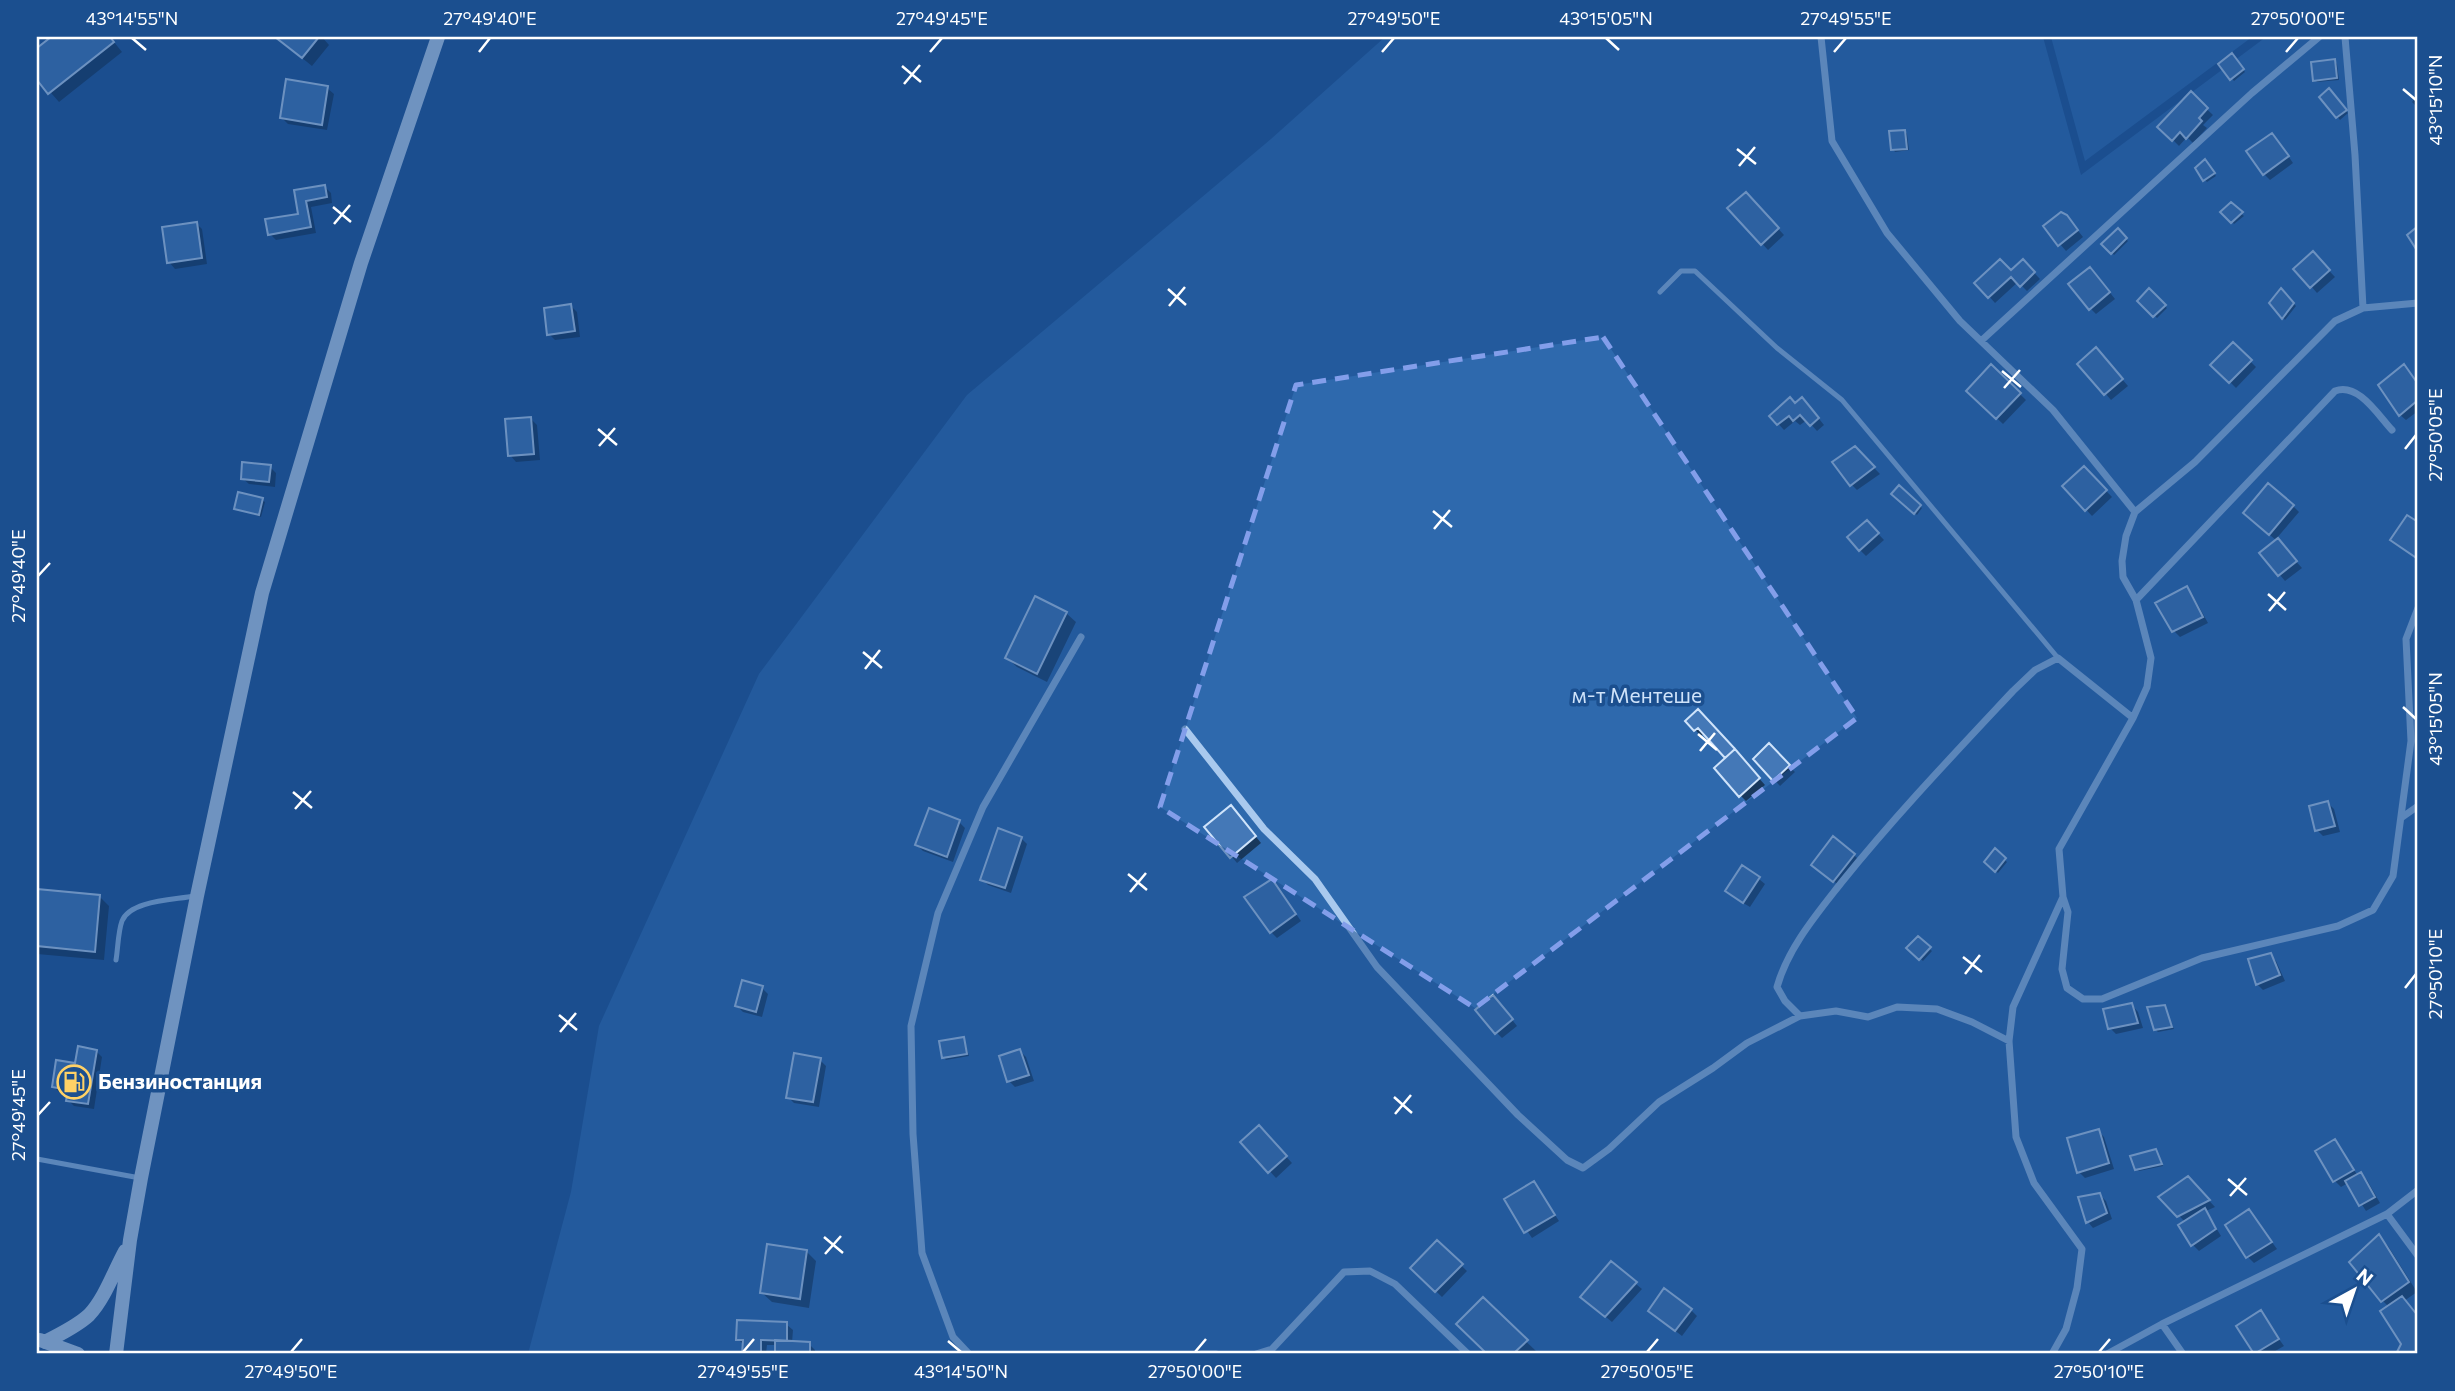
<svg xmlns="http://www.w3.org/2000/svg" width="2455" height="1391" viewBox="0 0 2455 1391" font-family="Commissioner,sans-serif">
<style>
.green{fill:#2e69ad}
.shadow{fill:#0007}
.building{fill:#4478b7;stroke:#cfe3fa;stroke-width:2}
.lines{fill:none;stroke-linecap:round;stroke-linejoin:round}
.lane{stroke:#a9c9ee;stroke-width:5}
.street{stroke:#a9c9ee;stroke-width:7}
.secondary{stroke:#d6e6fa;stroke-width:14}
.marked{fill:none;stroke:#839eea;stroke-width:5;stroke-dasharray:14 9;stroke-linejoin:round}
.ticks{fill:none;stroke:#fff;stroke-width:2.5}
.labels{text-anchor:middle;stroke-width:7;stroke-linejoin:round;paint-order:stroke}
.park-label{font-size:21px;fill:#cfe3fa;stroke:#1b4f8f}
.poi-label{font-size:21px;font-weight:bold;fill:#fff;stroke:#1b4f8f;text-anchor:start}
.neatline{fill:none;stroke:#fff;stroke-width:2.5}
.ticks-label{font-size:18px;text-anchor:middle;fill:#fff}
</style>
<rect width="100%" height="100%" fill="#1b4f8f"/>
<path class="green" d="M 1385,37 L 2043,37 L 2081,175 L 2266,37 L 2418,37 L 2418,1354 L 528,1354 L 571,1192 L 599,1026 L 759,674 L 967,395 L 1271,139 Z
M 2051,37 L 2252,37 L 2085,161 Z"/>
<path class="shadow" d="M 54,37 L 110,37 L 122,52 L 59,102 L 37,77 L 37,50 Z
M 276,37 L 322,37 L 329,45 L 312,66 Z
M 2232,56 L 2245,72 L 2234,81 L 2220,65 Z
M 2334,61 L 2337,64 L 2339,80 L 2317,82 L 2315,80 Z
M 327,88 L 334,94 L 327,130 L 288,124 L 282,118 Z
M 2332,93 L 2348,113 L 2340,120 L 2321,97 Z
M 2191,94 L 2213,115 L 2203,125 L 2207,128 L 2193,143 L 2187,137 L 2179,146 L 2160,127 Z
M 2418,95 L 2418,108 L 2412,102 Z
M 1905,131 L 1907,134 L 1909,150 L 1895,152 L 1893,149 Z
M 2278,141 L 2293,163 L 2270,180 L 2264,174 Z
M 2207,164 L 2216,176 L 2207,182 L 2205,180 Z
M 325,187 L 331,193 L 332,203 L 311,207 L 316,233 L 276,240 L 270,234 L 300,215 L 296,192 Z
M 1746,194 L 1784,235 L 1768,250 L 1730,209 Z
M 2231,204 L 2244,216 L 2234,224 L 2223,212 Z
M 196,223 L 202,229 L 207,264 L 175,269 L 169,262 Z
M 2072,223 L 2083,237 L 2066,251 L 2045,227 Z
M 2118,231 L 2128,241 L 2114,255 L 2104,244 Z
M 2319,260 L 2335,277 L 2317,293 L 2296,269 Z
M 2023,261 L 2040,279 L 2027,291 L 2018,282 L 1995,303 L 1977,283 L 2011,273 Z
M 2096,275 L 2115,299 L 2096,314 L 2090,308 Z
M 2149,291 L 2167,308 L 2157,318 L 2139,301 Z
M 2281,291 L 2296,306 L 2285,320 L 2272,303 Z
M 571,306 L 577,312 L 580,337 L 555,340 L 549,334 Z
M 2233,344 L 2256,367 L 2236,388 L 2213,365 Z
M 2102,356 L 2128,386 L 2111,400 L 2080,364 Z
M 1991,366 L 2026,400 L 2003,424 L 1968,391 Z
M 2409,372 L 2418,385 L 2418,411 L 2406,420 L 2400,415 Z
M 1796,405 L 1808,405 L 1824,425 L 1817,431 L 1807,420 L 1800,425 L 1795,421 L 1784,430 L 1771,416 Z
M 531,419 L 537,425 L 540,460 L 516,462 L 510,455 Z
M 1855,448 L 1880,474 L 1857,490 L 1851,484 Z
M 270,467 L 276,473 L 275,487 L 249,484 L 242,478 Z
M 2084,468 L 2112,497 L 2092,516 L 2064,486 Z
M 1899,488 L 1922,508 L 1917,515 L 1893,494 Z
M 262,500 L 265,502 L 261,517 L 236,508 Z
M 2293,506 L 2299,512 L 2276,539 L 2302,568 L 2285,581 L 2262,554 L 2277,541 L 2251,519 Z
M 1867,522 L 1884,540 L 1866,556 L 1860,550 Z
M 2186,588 L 2192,594 L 2208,623 L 2180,637 L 2174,631 Z
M 1066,613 L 1076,622 L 1047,682 L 1017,667 L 1007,658 Z
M 2418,655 L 2418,669 L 2416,657 Z
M 1704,717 L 1765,785 L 1746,801 L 1740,795 L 1728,758 L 1705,733 L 1701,736 L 1687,721 Z
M 1769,746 L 1795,772 L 1780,786 L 1755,759 Z
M 2328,803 L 2334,809 L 2340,832 L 2323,836 L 2317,830 Z
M 930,811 L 959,822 L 965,828 L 953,862 L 923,851 L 917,845 Z
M 1237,813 L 1261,843 L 1237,863 L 1232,857 Z
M 1021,838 L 1027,844 L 1011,893 L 988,885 L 982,879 Z
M 1996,851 L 2007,862 L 1998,873 L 1986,862 Z
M 1854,855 L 1860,861 L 1840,886 L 1819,870 Z
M 1759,879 L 1765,884 L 1750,907 L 1733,897 Z
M 1277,887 L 1301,921 L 1277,938 L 1271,932 Z
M 37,891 L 100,897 L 109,906 L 104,960 L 37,954 Z
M 1918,938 L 1932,951 L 1923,961 L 1909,948 Z
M 2270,955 L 2276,961 L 2285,981 L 2263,990 L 2257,984 Z
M 762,988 L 768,994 L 762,1017 L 743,1012 L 737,1006 Z
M 1499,1003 L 1517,1026 L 1502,1038 L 1496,1032 Z
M 2132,1005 L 2138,1012 L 2143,1028 L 2116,1034 L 2110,1028 Z
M 2164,1006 L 2174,1029 L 2158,1032 L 2155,1029 Z
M 964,1039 L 969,1056 L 946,1060 L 943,1057 Z
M 96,1051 L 102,1057 L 94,1109 L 74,1106 L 68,1100 L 69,1094 L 60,1093 L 54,1087 L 77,1065 Z
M 1020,1051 L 1026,1057 L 1034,1081 L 1015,1087 L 1009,1081 Z
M 820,1060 L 826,1066 L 819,1107 L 794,1103 L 788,1097 Z
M 1259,1127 L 1292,1163 L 1276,1178 L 1243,1142 Z
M 2098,1131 L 2104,1137 L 2114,1169 L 2085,1178 L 2079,1172 Z
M 2335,1141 L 2358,1176 L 2361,1174 L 2367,1180 L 2380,1203 L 2366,1211 L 2348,1183 L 2341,1187 L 2335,1181 L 2317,1151 Z
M 2158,1154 L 2163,1166 L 2139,1171 L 2136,1169 Z
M 2188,1178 L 2215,1207 L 2206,1211 L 2221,1236 L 2199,1251 L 2193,1245 L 2186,1223 L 2161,1197 Z
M 1534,1183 L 1559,1221 L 1532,1238 L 1506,1200 Z
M 2100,1195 L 2106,1201 L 2112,1219 L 2093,1228 L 2088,1222 Z
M 2254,1218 L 2277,1249 L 2254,1263 L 2248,1257 Z
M 2379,1237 L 2388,1246 L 2417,1292 L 2404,1301 L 2418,1316 L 2418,1354 L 2398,1354 L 2403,1344 L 2389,1307 L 2382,1300 Z
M 1437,1242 L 1467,1271 L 1442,1297 L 1412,1268 Z
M 806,1251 L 816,1261 L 809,1308 L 772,1302 L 762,1293 Z
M 1611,1263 L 1642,1289 L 1612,1322 L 1589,1303 Z
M 1483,1300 L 1536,1351 L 1533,1354 L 1489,1354 L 1458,1324 Z
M 1691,1310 L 1697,1316 L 1682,1336 L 1656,1316 Z
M 2260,1313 L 2284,1346 L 2270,1354 L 2256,1354 L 2238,1327 Z
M 786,1324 L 793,1330 L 792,1343 L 809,1344 L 815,1350 L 815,1354 L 776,1354 L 777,1345 L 767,1345 L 766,1354 L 744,1354 L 744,1345 L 738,1339 Z"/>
<path class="building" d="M 51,37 L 110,37 L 114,42 L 48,94 L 37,80 L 37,48 Z
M 275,37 L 319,37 L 302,58 Z
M 2232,53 L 2244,69 L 2230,80 L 2218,64 Z
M 2335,59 L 2337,78 L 2313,81 L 2311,62 Z
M 286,79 L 328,86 L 322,125 L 280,118 Z
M 2329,88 L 2347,110 L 2336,118 L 2319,97 Z
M 2191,91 L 2208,108 L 2199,118 L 2202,121 L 2186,139 L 2180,132 L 2172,141 L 2157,127 Z
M 1905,130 L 1907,149 L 1891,150 L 1889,131 Z
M 2272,133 L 2289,156 L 2263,175 L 2246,151 Z
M 2205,159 L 2215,173 L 2203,181 L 2195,168 Z
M 325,185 L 327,197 L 306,201 L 311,227 L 268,235 L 265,219 L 298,214 L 294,190 Z
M 1746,192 L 1779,228 L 1761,245 L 1727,208 Z
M 2231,202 L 2243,212 L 2231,223 L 2220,212 Z
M 2061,212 L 2067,215 L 2078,230 L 2058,246 L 2043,226 Z
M 197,222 L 202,258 L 167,263 L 162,227 Z
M 2418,226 L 2418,252 L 2407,235 Z
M 2118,228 L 2127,238 L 2111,254 L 2101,244 Z
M 2313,251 L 2330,270 L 2310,288 L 2293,269 Z
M 2000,259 L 2011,270 L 2023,259 L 2035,272 L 2020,287 L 2011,277 L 1988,298 L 1974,283 Z
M 2090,267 L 2110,292 L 2089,310 L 2068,284 Z
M 2149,288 L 2166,305 L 2153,317 L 2137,301 Z
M 2281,288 L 2294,303 L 2282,319 L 2269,303 Z
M 571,304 L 575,331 L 547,335 L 544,308 Z
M 2233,342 L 2252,360 L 2229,383 L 2210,365 Z
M 2096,347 L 2123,379 L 2104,395 L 2077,364 Z
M 1991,364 L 2021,393 L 1996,419 L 1966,391 Z
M 2404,364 L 2418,384 L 2418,400 L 2399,416 L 2378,385 Z
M 1790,397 L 1795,403 L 1802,397 L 1819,418 L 1810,426 L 1800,415 L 1793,421 L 1789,416 L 1777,425 L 1769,416 Z
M 531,417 L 534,454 L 508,456 L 505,419 Z
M 1855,446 L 1875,467 L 1850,486 L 1832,462 Z
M 242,462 L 271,465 L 269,482 L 241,479 Z
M 2084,466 L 2107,490 L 2085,511 L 2062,486 Z
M 2268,483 L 2294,505 L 2269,535 L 2243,513 Z
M 1899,485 L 1921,505 L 1914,514 L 1891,494 Z
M 238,492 L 263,498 L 259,515 L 234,509 Z
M 2407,515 L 2418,522 L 2418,559 L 2390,540 Z
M 1867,520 L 1879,533 L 1859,551 L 1847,537 Z
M 2278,538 L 2297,561 L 2278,576 L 2259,553 Z
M 2187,586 L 2203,617 L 2172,632 L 2155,603 Z
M 1035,596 L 1067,612 L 1037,674 L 1005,658 Z
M 1698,709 L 1735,749 L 1725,758 L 1698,728 L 1694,731 L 1685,721 Z
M 1769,743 L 1790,765 L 1773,781 L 1753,759 Z
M 1735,749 L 1760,778 L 1739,797 L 1714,768 Z
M 2328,801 L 2335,826 L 2315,831 L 2309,806 Z
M 1231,805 L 1256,836 L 1230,858 L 1204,827 Z
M 929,808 L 960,820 L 947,857 L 915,845 Z
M 998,828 L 1022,837 L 1005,888 L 980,880 Z
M 1833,836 L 1855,854 L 1833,882 L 1811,865 Z
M 1995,848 L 2006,858 L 1995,872 L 1984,862 Z
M 1742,865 L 1760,877 L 1743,903 L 1725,891 Z
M 1272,879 L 1296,914 L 1270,933 L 1244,897 Z
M 37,889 L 100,895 L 95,952 L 37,946 Z
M 1918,936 L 1931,947 L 1919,960 L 1906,948 Z
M 2271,953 L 2280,975 L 2256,985 L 2248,959 Z
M 742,980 L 763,986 L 756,1012 L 735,1006 Z
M 1493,995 L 1513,1019 L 1495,1034 L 1475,1010 Z
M 2132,1003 L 2138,1023 L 2108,1029 L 2103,1009 Z
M 2165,1005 L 2172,1027 L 2154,1030 L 2147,1007 Z
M 964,1037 L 967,1054 L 942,1058 L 939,1041 Z
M 78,1046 L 97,1050 L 88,1104 L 66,1101 L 68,1090 L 52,1087 L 56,1060 L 75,1063 Z
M 1020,1049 L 1029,1075 L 1007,1082 L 999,1056 Z
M 794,1053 L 821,1058 L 813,1102 L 786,1098 Z
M 1259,1125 L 1287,1156 L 1268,1173 L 1240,1142 Z
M 2099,1129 L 2109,1163 L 2077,1173 L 2067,1138 Z
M 2335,1139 L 2354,1170 L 2333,1182 L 2315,1151 Z
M 2156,1149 L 2162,1164 L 2135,1170 L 2130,1156 Z
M 2361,1172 L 2375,1197 L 2359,1206 L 2345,1181 Z
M 2188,1176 L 2210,1200 L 2177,1217 L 2158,1197 Z
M 1534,1181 L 1555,1215 L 1524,1233 L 1504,1199 Z
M 2100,1193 L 2107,1213 L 2086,1223 L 2078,1197 Z
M 2205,1208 L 2216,1229 L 2191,1246 L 2178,1225 Z
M 2249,1209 L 2272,1242 L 2246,1258 L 2225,1225 Z
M 2379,1234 L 2409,1282 L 2381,1302 L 2349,1262 Z
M 1437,1240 L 1463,1264 L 1435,1292 L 1410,1268 Z
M 767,1244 L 807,1250 L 800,1299 L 760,1293 Z
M 1611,1261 L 1637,1282 L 1605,1317 L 1580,1297 Z
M 1664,1288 L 1692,1309 L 1675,1331 L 1648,1311 Z
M 2402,1296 L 2418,1316 L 2418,1354 L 2396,1354 L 2401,1344 L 2380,1311 Z
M 1483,1297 L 1528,1340 L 1513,1354 L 1487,1354 L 1456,1324 Z
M 2261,1310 L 2279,1339 L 2254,1354 L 2236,1326 Z
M 737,1320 L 787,1322 L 787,1341 L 761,1340 L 761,1354 L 742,1354 L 743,1340 L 736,1340 Z
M 775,1340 L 810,1342 L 810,1354 L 775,1354 Z"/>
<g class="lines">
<path class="lane" d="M 1660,292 L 1681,271 L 1695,271 L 1777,348 L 1842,400 L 2058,658
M 116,960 C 118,948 118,932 122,921 C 130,900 175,900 194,896
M 37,1159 L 140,1178"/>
<path class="street" d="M 1821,37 L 1832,141 L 1887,233 L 1960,321 L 2053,410 L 2135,512
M 2345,37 L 2355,155 L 2363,308
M 1981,341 L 2252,93 L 2319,37
M 2136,600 L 2335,391 C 2358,382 2378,415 2392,430
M 1185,729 L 1264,829 L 1315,879 L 1377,967 L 1518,1115 L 1567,1160 L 1583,1168 L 1609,1149 L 1659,1102 L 1713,1068 L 1747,1043 L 1800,1016 L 1836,1011 L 1868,1017 L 1897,1007 L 1937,1009 L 1972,1022 L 2009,1041
M 2401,818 L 2418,806
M 2063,897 L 2068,912 L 2062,969 L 2067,988 L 2083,999 L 2102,999 L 2202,958 L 2338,926 L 2373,910 L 2393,876 L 2411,741 L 2406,639 L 2418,608
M 1800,1016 L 1785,1001 L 1777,987 C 1788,948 1816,915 1841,883 C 1895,816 1954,754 2013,691 L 2035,670 L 2058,658 L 2133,718
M 2387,1214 L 2418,1256
M 2162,1324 L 2183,1354
M 969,1354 L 953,1337 L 922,1253 L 913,1134 L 911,1026 L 938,913 L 983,807 L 1081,637
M 1201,1354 L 1216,1354
M 1256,1354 L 1272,1349 L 1344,1272 L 1370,1271 L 1395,1284 L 1468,1354
M 2052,1354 L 2066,1329 L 2077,1288 L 2082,1249 L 2034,1183 L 2016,1137 L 2009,1041 L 2013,1007 L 2063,897 L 2059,849 L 2133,718 L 2147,687 L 2151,658 L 2136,600 L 2123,577 L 2122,561 L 2126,536 L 2135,512 L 2195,462 L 2335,321 L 2363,308 L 2418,303
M 2107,1354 L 2162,1324 L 2387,1214 L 2418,1190"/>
<path class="secondary" d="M 40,1340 L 78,1354
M 45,1342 C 60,1334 76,1327 89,1315 C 105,1298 114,1271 125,1251
M 116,1354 L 130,1240 L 141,1178 L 197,896 L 262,593 L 361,263 L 438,37"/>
</g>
<path d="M0 0H2455V1391H0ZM 1603,337 L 1857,718 L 1475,1008 L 1160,807 L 1296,385 Z" fill="#1b4f8f" fill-opacity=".55" fill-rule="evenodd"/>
<path class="marked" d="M 1603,337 L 1857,718 L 1475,1008 L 1160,807 L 1296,385 Z"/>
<path class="ticks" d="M 132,38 L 146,50M 1606,38 L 1619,50M 479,52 L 490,38M 930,52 L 942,38M 1382,52 L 1394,38M 1834,52 L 1846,38M 2286,52 L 2298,38M 902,66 L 921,82M 904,84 L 920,65M 2403,89 L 2416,100M 1737,149 L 1756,164M 1739,166 L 1755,147M 333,207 L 351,222M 334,224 L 350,205M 1168,289 L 1186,305M 1169,306 L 1185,287M 2002,371 L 2021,387M 2004,388 L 2020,370M 598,429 L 617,445M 599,446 L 615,428M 2405,449 L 2416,435M 1433,511 L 1452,527M 1434,529 L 1450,510M 38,576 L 50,563M 2268,594 L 2286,610M 2269,611 L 2285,592M 863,652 L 882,668M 865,669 L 880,650M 2403,707 L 2416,719M 1698,734 L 1717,750M 1700,751 L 1715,733M 293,792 L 312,808M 295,809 L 311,791M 1128,874 L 1147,890M 1130,892 L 1146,873M 1963,957 L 1982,972M 1965,974 L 1980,955M 2405,988 L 2416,974M 559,1015 L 577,1030M 560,1032 L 576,1013M 1394,1097 L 1412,1113M 1395,1114 L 1411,1095M 38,1115 L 50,1102M 2228,1179 L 2247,1195M 2230,1196 L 2246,1178M 824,1237 L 843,1253M 825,1254 L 841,1236M 948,1341 L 961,1352M 291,1352 L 302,1339M 743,1352 L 754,1339M 1195,1352 L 1206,1339M 1647,1352 L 1658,1339M 2099,1352 L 2110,1339"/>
<defs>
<symbol id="fuel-ring" viewBox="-11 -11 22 22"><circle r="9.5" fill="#1b4f8f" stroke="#ffd166" stroke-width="1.5"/><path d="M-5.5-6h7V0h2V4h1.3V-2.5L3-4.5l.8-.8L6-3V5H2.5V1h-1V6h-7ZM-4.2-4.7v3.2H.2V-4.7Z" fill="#ffd166"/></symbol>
</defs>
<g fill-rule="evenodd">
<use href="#fuel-ring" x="55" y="1063" width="38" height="38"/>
</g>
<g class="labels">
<g class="park-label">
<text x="1637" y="703">м-т Ментeше</text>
</g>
<g class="poi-label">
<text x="98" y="1089">Бензиностанция</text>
</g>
</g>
<rect width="2455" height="1391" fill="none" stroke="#1b4f8f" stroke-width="77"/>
<g transform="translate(2354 1290) rotate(40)" stroke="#1b4f8f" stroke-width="5" paint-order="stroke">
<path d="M0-5L12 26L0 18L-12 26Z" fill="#ffffff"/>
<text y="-10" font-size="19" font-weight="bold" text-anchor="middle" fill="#ffffff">N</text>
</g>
<rect x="38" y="38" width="2378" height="1314" class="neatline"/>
<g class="ticks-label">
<text x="132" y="25">43°14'55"N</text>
<text x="490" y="25">27°49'40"E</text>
<text x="942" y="25">27°49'45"E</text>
<text x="1394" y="25">27°49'50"E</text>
<text x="1606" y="25">43°15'05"N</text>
<text x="1846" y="25">27°49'55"E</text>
<text x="2298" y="25">27°50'00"E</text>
<text transform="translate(2436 100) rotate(-90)" y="6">43°15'10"N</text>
<text transform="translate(2436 435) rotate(-90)" y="6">27°50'05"E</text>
<text transform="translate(19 576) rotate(-90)" y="6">27°49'40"E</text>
<text transform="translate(2436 719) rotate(-90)" y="6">43°15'05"N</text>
<text transform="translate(2436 974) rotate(-90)" y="6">27°50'10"E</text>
<text transform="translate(19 1115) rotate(-90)" y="6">27°49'45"E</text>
<text x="291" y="1378">27°49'50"E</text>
<text x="743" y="1378">27°49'55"E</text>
<text x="961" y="1378">43°14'50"N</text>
<text x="1195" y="1378">27°50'00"E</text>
<text x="1647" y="1378">27°50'05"E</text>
<text x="2099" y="1378">27°50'10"E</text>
</g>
</svg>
